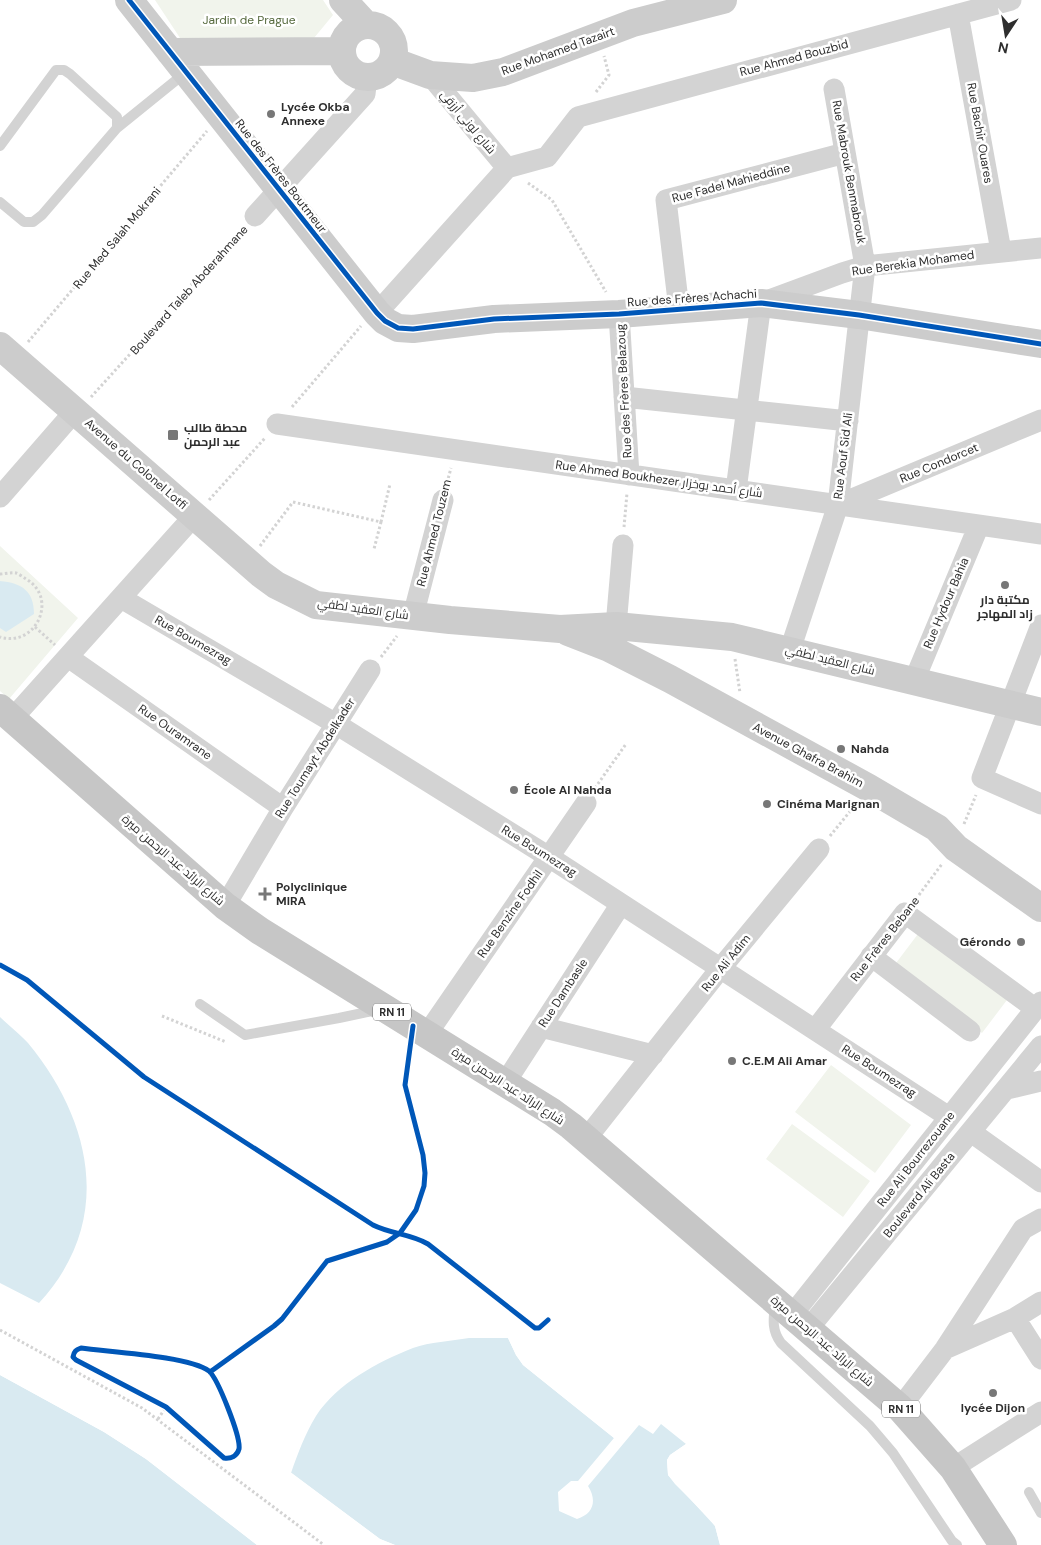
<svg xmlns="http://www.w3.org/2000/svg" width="1041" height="1545" viewBox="0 0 1041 1545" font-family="'DM Sans',Cairo,sans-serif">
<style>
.green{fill:#f1f4ec}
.water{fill:#d9eaf1}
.pier{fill:#fff}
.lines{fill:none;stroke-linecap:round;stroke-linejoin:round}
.path{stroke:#d3d3d3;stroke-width:3;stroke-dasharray:2.5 2.5;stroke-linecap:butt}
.lane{stroke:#d3d3d3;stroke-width:10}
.street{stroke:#d3d3d3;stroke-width:21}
.secondary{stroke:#ccc;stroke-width:28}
.primary{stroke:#c6c6c6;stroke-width:28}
.cycleway-casing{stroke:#fff;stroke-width:8}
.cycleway{stroke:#0057b8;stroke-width:5}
.poi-dot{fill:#777;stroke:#fff;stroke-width:2}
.labels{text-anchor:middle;stroke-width:5;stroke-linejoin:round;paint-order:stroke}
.shield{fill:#fff;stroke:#6d6d6d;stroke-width:1}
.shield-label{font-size:11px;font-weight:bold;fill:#2e2e2e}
.park-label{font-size:12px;fill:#55693d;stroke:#fff}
.street-label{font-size:12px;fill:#2e2e2e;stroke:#fff}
.poi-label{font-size:12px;font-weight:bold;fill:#2e2e2e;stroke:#fff;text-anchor:start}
</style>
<rect width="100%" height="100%" fill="#fff"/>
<path class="green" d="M 155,0 L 323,0 L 333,15 L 314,38 L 182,41 Z
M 0,546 L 78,618 L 9,699 L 0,691 Z
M 921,930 L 1010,996 L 982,1033 L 893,967 Z
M 831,1065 L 911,1125 L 875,1173 L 795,1112 Z
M 792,1124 L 870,1181 L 843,1217 L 766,1159 Z"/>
<path class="water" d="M 0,581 C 22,583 34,591 34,614 L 6,632 L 0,628 Z
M 0,1017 C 9,1026 20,1034 28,1043 C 93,1122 114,1222 39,1303 L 0,1283 Z
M 469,1338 L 508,1338 L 516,1355 L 523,1365 L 614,1438 L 578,1481 L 571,1481 L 558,1492 L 559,1511 L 577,1519 C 594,1514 597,1500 588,1486 L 639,1425 L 653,1434 L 661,1424 L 686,1444 L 670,1455 L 667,1460 L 668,1475 L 715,1526 L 720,1545 L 395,1545 L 380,1539 L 291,1473 C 298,1453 305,1434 316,1416 C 337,1384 377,1362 413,1348 C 430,1342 451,1341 469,1338 Z
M 0,1375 L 104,1432 L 146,1459 L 257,1545 L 0,1545 Z"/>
<path class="pier" d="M 509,1336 L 518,1354 L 525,1363 L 615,1436 L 614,1438 L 523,1365 L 516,1355 L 508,1338 Z
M 0,1372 L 105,1430 L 147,1457 L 259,1545 L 257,1545 L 146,1459 L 104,1432 L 0,1375 Z
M 686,1444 L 688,1445 L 669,1461 L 670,1474 L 717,1524 L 722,1545 L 720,1545 L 715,1526 L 708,1517 L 675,1484 L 668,1475 L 667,1460 L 670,1455 Z
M 289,1471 L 380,1539 L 395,1545 L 389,1545 L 379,1541 L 290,1475 Z"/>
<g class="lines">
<path class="path" d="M 596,92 L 609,75 L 604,56
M 528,183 L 552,200 L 606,292
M 28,342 L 207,131
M 91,397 L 150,332 L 172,305 L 243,230
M 292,407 L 361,326
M 447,483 L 451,468
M 209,500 L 265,438
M 381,522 L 390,484
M 624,527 L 627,493
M 260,546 L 293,502 L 381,522 L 374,549
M 0,574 C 5,574 11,572 16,573 C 19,574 23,577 26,579 C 59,598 36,648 0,637
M 35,627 L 55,645
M 381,657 L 397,636
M 735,659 L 740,693
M 595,788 L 626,744
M 964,824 L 976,795
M 830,836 L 856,804
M 916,899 L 942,864
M 162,1016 L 226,1042
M 0,1330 L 142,1408 L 324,1545
M 158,1419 L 166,1407"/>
<path class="lane" d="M 0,146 L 56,70 L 64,70 L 70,74 L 117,117 L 117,128
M 0,202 L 24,222 L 33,222 L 42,215 L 117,128 L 185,73
M 200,1004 L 245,1035 L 339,1018 L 377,1010
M 775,1305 C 773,1320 772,1331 781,1343 L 870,1426 L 893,1453 L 952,1541 L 957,1545
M 1029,1492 L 1041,1513"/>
<path class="street" d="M 958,14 L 1001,251
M 430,75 L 507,168
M 255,216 L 365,94 L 367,77
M 679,309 L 666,200 L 845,153
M 377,313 L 507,168 L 547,157 L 578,117 L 1011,0
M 619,314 L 629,475
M 624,397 L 848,421
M 277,424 L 1041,534
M 736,490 L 761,303 L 842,273 L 865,266 L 1041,248
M 0,497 L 68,419 L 77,413
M 838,505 L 1041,420
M 121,598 L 336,724 L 549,857 L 949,1117
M 413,616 L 443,500
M 1041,625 L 982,778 L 1041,804
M 616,626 L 623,545
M 790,650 L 838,505 L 865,266 L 834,89
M 68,657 L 283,808
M 914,681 L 979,525
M 12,719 L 194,516
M 225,906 L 283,808 L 370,670
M 871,956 L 970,1031
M 541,1027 L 653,1055
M 815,1030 L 905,913 L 1036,1009
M 427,1034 L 586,803
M 505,1083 L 621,904
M 1007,1089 L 1041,1081
M 971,1132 L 1041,1182
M 586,1139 L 720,969 L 819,849
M 792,1315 L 1041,1002
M 1015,1318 L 1041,1359
M 808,1329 L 1041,1046
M 945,1349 L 1015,1318 L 1041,1302
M 900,1408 L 945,1349 L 1023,1229 L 1041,1219
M 953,1468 L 1041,1412"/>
<path class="secondary" d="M 129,0 L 377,313 L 385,321 L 398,328 L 413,329 L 494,319 L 619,314 L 761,303 L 859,315 L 1041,344
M 343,0 L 366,25
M342 51a26 26 0 1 1 52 0a26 26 0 1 1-52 0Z
M 170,52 L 342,51
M 392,61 L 430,75 L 473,78 L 503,72 L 633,23 L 723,0
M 0,346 L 261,574 L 276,585 L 316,605 L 450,620 L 560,629 L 616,626 L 732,637 L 1041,712
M 568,632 L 609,648 L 670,679 L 869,788 L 937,828 L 956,848 L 1041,908"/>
<path class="primary" d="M 0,708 L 225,906 L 260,931 L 552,1112 L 571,1126 L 900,1408 L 953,1468 L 1003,1545"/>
<defs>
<path id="cycleway" d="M 129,0 L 377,313 L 385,321 L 398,328 L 413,329 L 494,319 L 619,314 L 761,303 L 859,315 L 1041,344
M 0,965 L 27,980 L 144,1077 L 373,1225 C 391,1234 411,1234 428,1244 L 535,1328 L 539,1328 L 548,1320
M 81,1348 C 109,1352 189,1356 209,1371 C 218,1379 241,1437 239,1449 C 237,1456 231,1459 224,1458 L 166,1407 L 76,1360 L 73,1357 C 74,1351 76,1350 81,1348 Z
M 210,1372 L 274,1326 L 282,1319 L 327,1261 L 387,1242 L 400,1233 L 416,1210 L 424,1186 L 425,1173 L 423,1155 L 405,1085 L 413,1026"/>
</defs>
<use href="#cycleway" class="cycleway-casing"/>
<use href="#cycleway" class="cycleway"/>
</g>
<g class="poi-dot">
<circle cx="271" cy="114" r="5"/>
<rect x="167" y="429" width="12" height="12" rx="2.5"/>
<circle cx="1005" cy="585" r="5"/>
<circle cx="841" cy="749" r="5"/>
<circle cx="514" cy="790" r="5"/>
<circle cx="767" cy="804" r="5"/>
<path d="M262.5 886.5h5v5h5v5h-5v5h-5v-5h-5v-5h5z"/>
<circle cx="1021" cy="942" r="5"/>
<circle cx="732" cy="1061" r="5"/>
<circle cx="993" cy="1393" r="5"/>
</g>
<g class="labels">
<g class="shield">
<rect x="373" y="1003.5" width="38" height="17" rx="4"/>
<rect x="882" y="1400.5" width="38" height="17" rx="4"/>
</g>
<g class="shield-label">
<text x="392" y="1016">RN 11</text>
<text x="901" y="1413">RN 11</text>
</g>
<g class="park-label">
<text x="249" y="24">Jardin de Prague</text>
</g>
<g class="street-label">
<text transform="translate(558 51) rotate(-20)" y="4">Rue Mohamed Tazairt</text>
<text transform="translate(794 58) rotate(-15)" y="4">Rue Ahmed Bouzbid</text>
<text transform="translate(468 122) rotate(50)" y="4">شارع لوني أرزقي</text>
<text transform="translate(980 133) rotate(80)" y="4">Rue Bachir Ouares</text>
<text transform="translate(849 172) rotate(80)" y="4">Rue Mabrouk Benmabrouk</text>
<text transform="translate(281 176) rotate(52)" y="4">Rue des Frères Boutmeur</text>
<text transform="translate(731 183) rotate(-15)" y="4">Rue Fadel Mahieddine</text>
<text transform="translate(117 238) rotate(-50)" y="4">Rue Med Salah Mokrani</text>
<text transform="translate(913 263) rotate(-8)" y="4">Rue Berekia Mohamed</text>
<text transform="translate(189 290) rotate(-48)" y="4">Boulevard Taleb Abderahmane</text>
<text transform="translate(692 298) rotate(-4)" y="4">Rue des Frères Achachi</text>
<text transform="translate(624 391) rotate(-93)" y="4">Rue des Frères Belazoug</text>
<text transform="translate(843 456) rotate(-83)" y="4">Rue Aouf Sid Ali</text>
<text transform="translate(939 463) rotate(-23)" y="4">Rue Condorcet</text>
<text transform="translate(136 464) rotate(41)" y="4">Avenue du Colonel Lotfi</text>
<text transform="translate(659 479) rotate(8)" y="4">Rue Ahmed Boukhezer شارع أحمد بوخزار</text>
<text transform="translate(434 533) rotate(-76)" y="4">Rue Ahmed Touzem</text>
<text transform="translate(946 603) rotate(-67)" y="4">Rue Hydour Bahia</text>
<text transform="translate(363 609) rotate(8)" y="4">شارع العقيد لطفي</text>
<text transform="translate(193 640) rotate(30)" y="4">Rue Boumezrag</text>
<text transform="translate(830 660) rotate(14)" y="4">شارع العقيد لطفي</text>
<text transform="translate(175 732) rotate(35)" y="4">Rue Ouramrane</text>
<text transform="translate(808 755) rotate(28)" y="4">Avenue Ghafra Brahim</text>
<text transform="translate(315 758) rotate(-58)" y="4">Rue Toumayt Abdelkader</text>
<text transform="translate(539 851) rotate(32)" y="4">Rue Boumezrag</text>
<text transform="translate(173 860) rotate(41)" y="4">شارع الرائد عبد الرحمن ميرة</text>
<text transform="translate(510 914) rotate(-55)" y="4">Rue Benzine Fodhil</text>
<text transform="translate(885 939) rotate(-52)" y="4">Rue Frères Bebane</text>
<text transform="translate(726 963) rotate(-51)" y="4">Rue Ali Adim</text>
<text transform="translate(563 993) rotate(-57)" y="4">Rue Dambasle</text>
<text transform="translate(879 1071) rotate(33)" y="4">Rue Boumezrag</text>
<text transform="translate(508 1086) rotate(33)" y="4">شارع الرائد عبد الرحمن ميرة</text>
<text transform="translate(916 1159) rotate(-52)" y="4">Rue Ali Bourrezouane</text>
<text transform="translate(919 1195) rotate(-51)" y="4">Boulevard Ali Basta</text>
<text transform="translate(822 1341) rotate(41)" y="4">شارع الرائد عبد الرحمن ميرة</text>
</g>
<g class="poi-label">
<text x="281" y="111">Lycée Okba<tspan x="281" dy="14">Annexe</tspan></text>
<text x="184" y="432">محطة طالب<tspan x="184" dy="14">عبد الرحمن</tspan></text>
<text x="1005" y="604" text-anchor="middle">مكتبة دار<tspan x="1005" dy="14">زاد المهاجر</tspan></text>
<text x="851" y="753">Nahda</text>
<text x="524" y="794">École Al Nahda</text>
<text x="777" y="808">Cinéma Marignan</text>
<text x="276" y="891">Polyclinique<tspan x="276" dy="14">MIRA</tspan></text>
<text x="1011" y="946" text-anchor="end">Gérondo</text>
<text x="742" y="1065">C.E.M Ali Amar</text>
<text x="993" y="1412" text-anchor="middle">lycée Dijon</text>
</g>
</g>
<g transform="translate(1006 35) rotate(192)" stroke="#ffffff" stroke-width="4" paint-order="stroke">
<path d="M0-4L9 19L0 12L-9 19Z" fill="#2e2e2e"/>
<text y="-8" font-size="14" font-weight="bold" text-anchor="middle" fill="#2e2e2e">N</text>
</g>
</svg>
